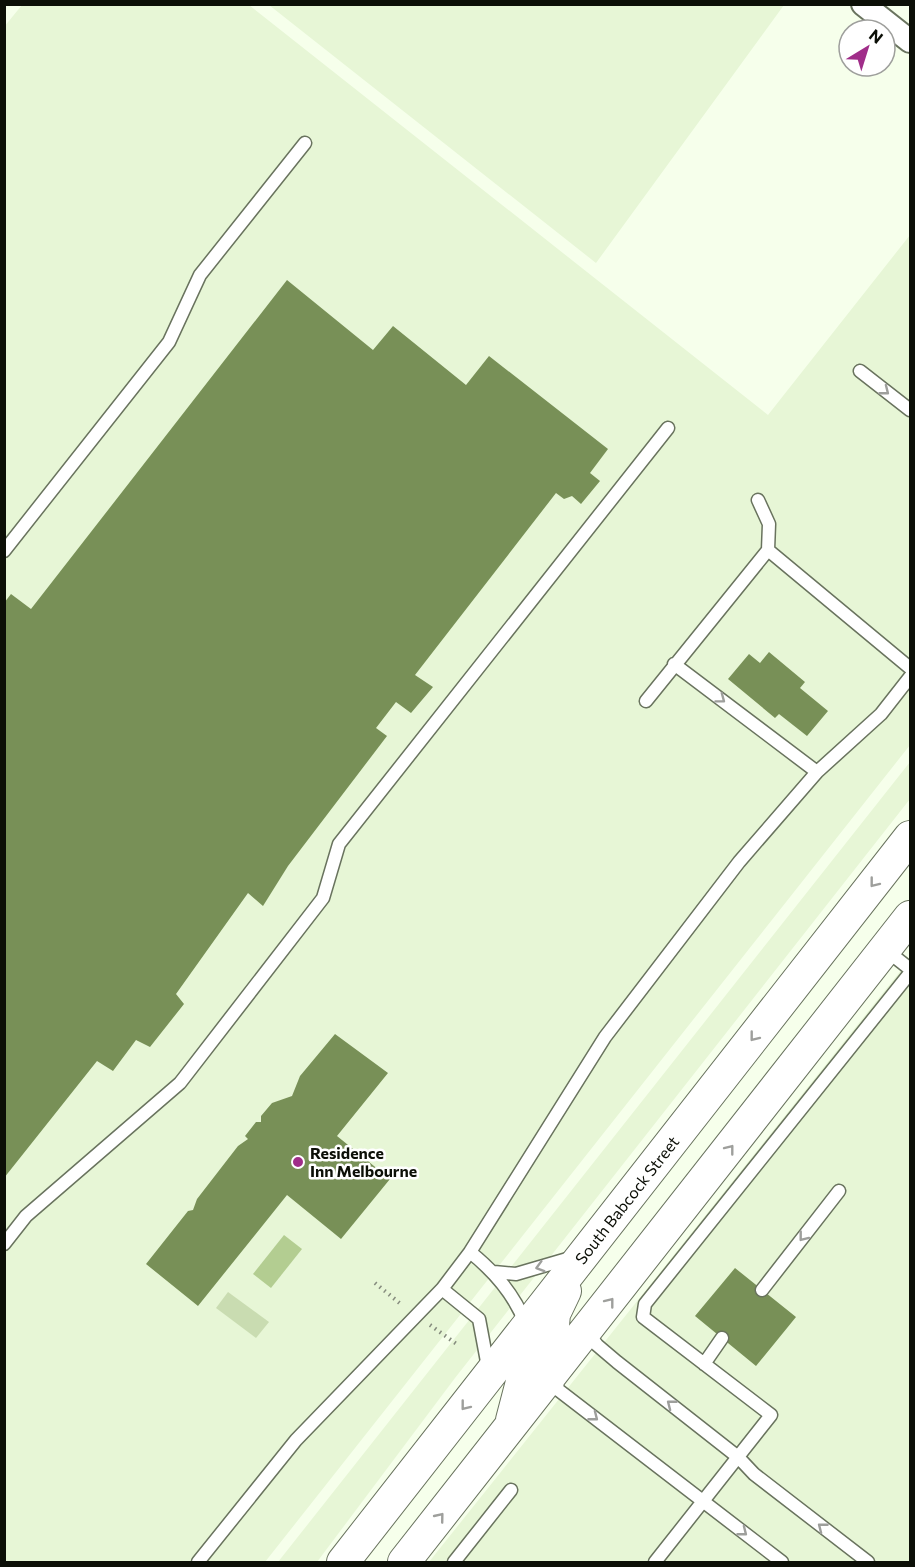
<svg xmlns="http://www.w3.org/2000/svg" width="915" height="1567" viewBox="0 0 915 1567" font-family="Commissioner,sans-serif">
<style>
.built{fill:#e7f6d6}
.green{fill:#c9dcb1}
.water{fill:#b3cd91}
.building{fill:#789057}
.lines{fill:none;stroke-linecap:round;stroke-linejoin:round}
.service-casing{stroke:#69735e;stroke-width:15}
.minor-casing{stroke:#69735e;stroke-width:26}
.secondary-casing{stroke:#69735e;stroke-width:34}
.path{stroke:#868c7e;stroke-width:4;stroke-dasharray:1.5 4.5;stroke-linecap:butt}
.service{stroke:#fff;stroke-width:12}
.minor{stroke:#fff;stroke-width:22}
.secondary{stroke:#fff;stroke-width:32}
.oneway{stroke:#9e9f9c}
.poi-dot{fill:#a02d89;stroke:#fff;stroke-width:2}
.labels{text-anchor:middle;stroke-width:5;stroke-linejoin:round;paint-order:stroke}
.poi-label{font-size:16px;font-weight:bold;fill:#0c0f07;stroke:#fff;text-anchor:start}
.street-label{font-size:16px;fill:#0c0f07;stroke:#fff}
</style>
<rect width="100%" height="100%" fill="#f6ffeb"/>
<path class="built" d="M 22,5 L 249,5 L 768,415 L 910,235 L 910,745 L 265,1562 L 5,1562 L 4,27 Z
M 269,5 L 784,5 L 596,263 Z
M 910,762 L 910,799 L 455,1378 L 317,1562 L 278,1562 Z
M 910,959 L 910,1562 L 429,1562 Z"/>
<path class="green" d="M 228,1292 L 269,1322 L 256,1338 L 216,1308 Z"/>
<path class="water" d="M 284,1235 L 302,1249 L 271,1288 L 253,1274 Z"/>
<path class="building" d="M 287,280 L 373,350 L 393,326 L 466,385 L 489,356 L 608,449 L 590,473 L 600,481 L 581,504 L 572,496 L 564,499 L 556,493 L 415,675 L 433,687 L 411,713 L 396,702 L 376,728 L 387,736 L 288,866 L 263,906 L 248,893 L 176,994 L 184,1004 L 150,1047 L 136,1040 L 113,1071 L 97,1061 L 4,1178 L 4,603 L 11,594 L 31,609 Z
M 769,652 L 805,682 L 800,688 L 828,711 L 807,736 L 779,714 L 775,718 L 728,679 L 749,654 L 760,663 Z
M 335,1034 L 388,1073 L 337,1136 L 390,1179 L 341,1239 L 287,1195 L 198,1306 L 146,1264 L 188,1211 L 193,1210 L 197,1199 L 238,1146 L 248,1139 L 245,1136 L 256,1122 L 261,1122 L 261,1116 L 272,1103 L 292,1096 L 300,1076 Z
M 735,1268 L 796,1317 L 756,1366 L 695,1316 Z"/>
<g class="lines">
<defs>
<path id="service" d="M 860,371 L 910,410
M 758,500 L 769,524 L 768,550 L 910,668
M 4,551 L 169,342 L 200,275 L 305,143
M 674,664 L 817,772
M 646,701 L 768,550
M 886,950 L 910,969
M 4,1244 L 26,1216 L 180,1083 L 323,898 L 339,844 L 668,428
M 470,1252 C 495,1272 515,1295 526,1325
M 494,1272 L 516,1274 L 574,1257
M 442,1289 L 479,1319 L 488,1367
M 762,1290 L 839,1191
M 587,1332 L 597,1345 L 617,1362 L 738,1457 L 754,1474 L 868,1562
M 704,1364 L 722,1338
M 548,1382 L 782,1562
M 198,1562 L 296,1440 L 442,1289 L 470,1252 L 605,1037 L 739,862 L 817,772 L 881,714 L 910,677
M 454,1562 L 511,1490
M 655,1562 L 771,1415 L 643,1317 L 645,1304 L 910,973"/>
<path id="minor" d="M 863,4 L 910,41"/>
<path id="secondary" d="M 548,1381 L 554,1314 L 565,1291
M 512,1420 L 528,1359 L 527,1327
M 343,1562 L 910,837
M 404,1562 L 910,917"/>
</defs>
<use href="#service" class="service-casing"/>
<use href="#minor" class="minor-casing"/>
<use href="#secondary" class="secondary-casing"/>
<path class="path" d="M 375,1283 L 402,1305
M 430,1325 L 458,1345"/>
<use href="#service" class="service"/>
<use href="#minor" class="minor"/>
<use href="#secondary" class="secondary"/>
</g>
<defs><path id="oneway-chevron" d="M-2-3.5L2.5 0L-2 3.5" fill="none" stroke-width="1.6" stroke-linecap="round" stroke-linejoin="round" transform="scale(1.5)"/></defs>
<g class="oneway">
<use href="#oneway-chevron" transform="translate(885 391) rotate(38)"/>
<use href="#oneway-chevron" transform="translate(721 699) rotate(37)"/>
<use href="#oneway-chevron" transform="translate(874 883) rotate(128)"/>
<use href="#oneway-chevron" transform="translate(754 1037) rotate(128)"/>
<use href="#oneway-chevron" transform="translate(730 1149) rotate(-52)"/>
<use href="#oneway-chevron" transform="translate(803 1237) rotate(128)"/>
<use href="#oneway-chevron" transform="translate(540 1267) rotate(164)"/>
<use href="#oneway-chevron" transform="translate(610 1302) rotate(-52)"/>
<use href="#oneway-chevron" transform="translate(671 1404) rotate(-142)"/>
<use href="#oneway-chevron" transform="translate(465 1406) rotate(128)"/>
<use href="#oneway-chevron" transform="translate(594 1417) rotate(38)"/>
<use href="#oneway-chevron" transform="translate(440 1517) rotate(-51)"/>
<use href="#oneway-chevron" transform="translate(822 1527) rotate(-142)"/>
<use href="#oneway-chevron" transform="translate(743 1532) rotate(38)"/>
</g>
<circle class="poi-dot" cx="298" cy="1162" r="6"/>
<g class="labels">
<g class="poi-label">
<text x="310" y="1159">Residence<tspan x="310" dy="18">Inn Melbourne</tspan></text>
</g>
<g class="street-label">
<text transform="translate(627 1200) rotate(-52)" y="6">South Babcock Street</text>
</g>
</g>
<rect width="915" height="1567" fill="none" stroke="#0c0f07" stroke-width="12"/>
<g transform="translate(867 48) rotate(38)"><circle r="28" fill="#ffffff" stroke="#9e9f9c" stroke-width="1.5"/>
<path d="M0-4.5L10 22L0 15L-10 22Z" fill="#a02d89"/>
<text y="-9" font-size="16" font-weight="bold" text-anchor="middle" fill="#0c0f07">N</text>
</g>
</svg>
